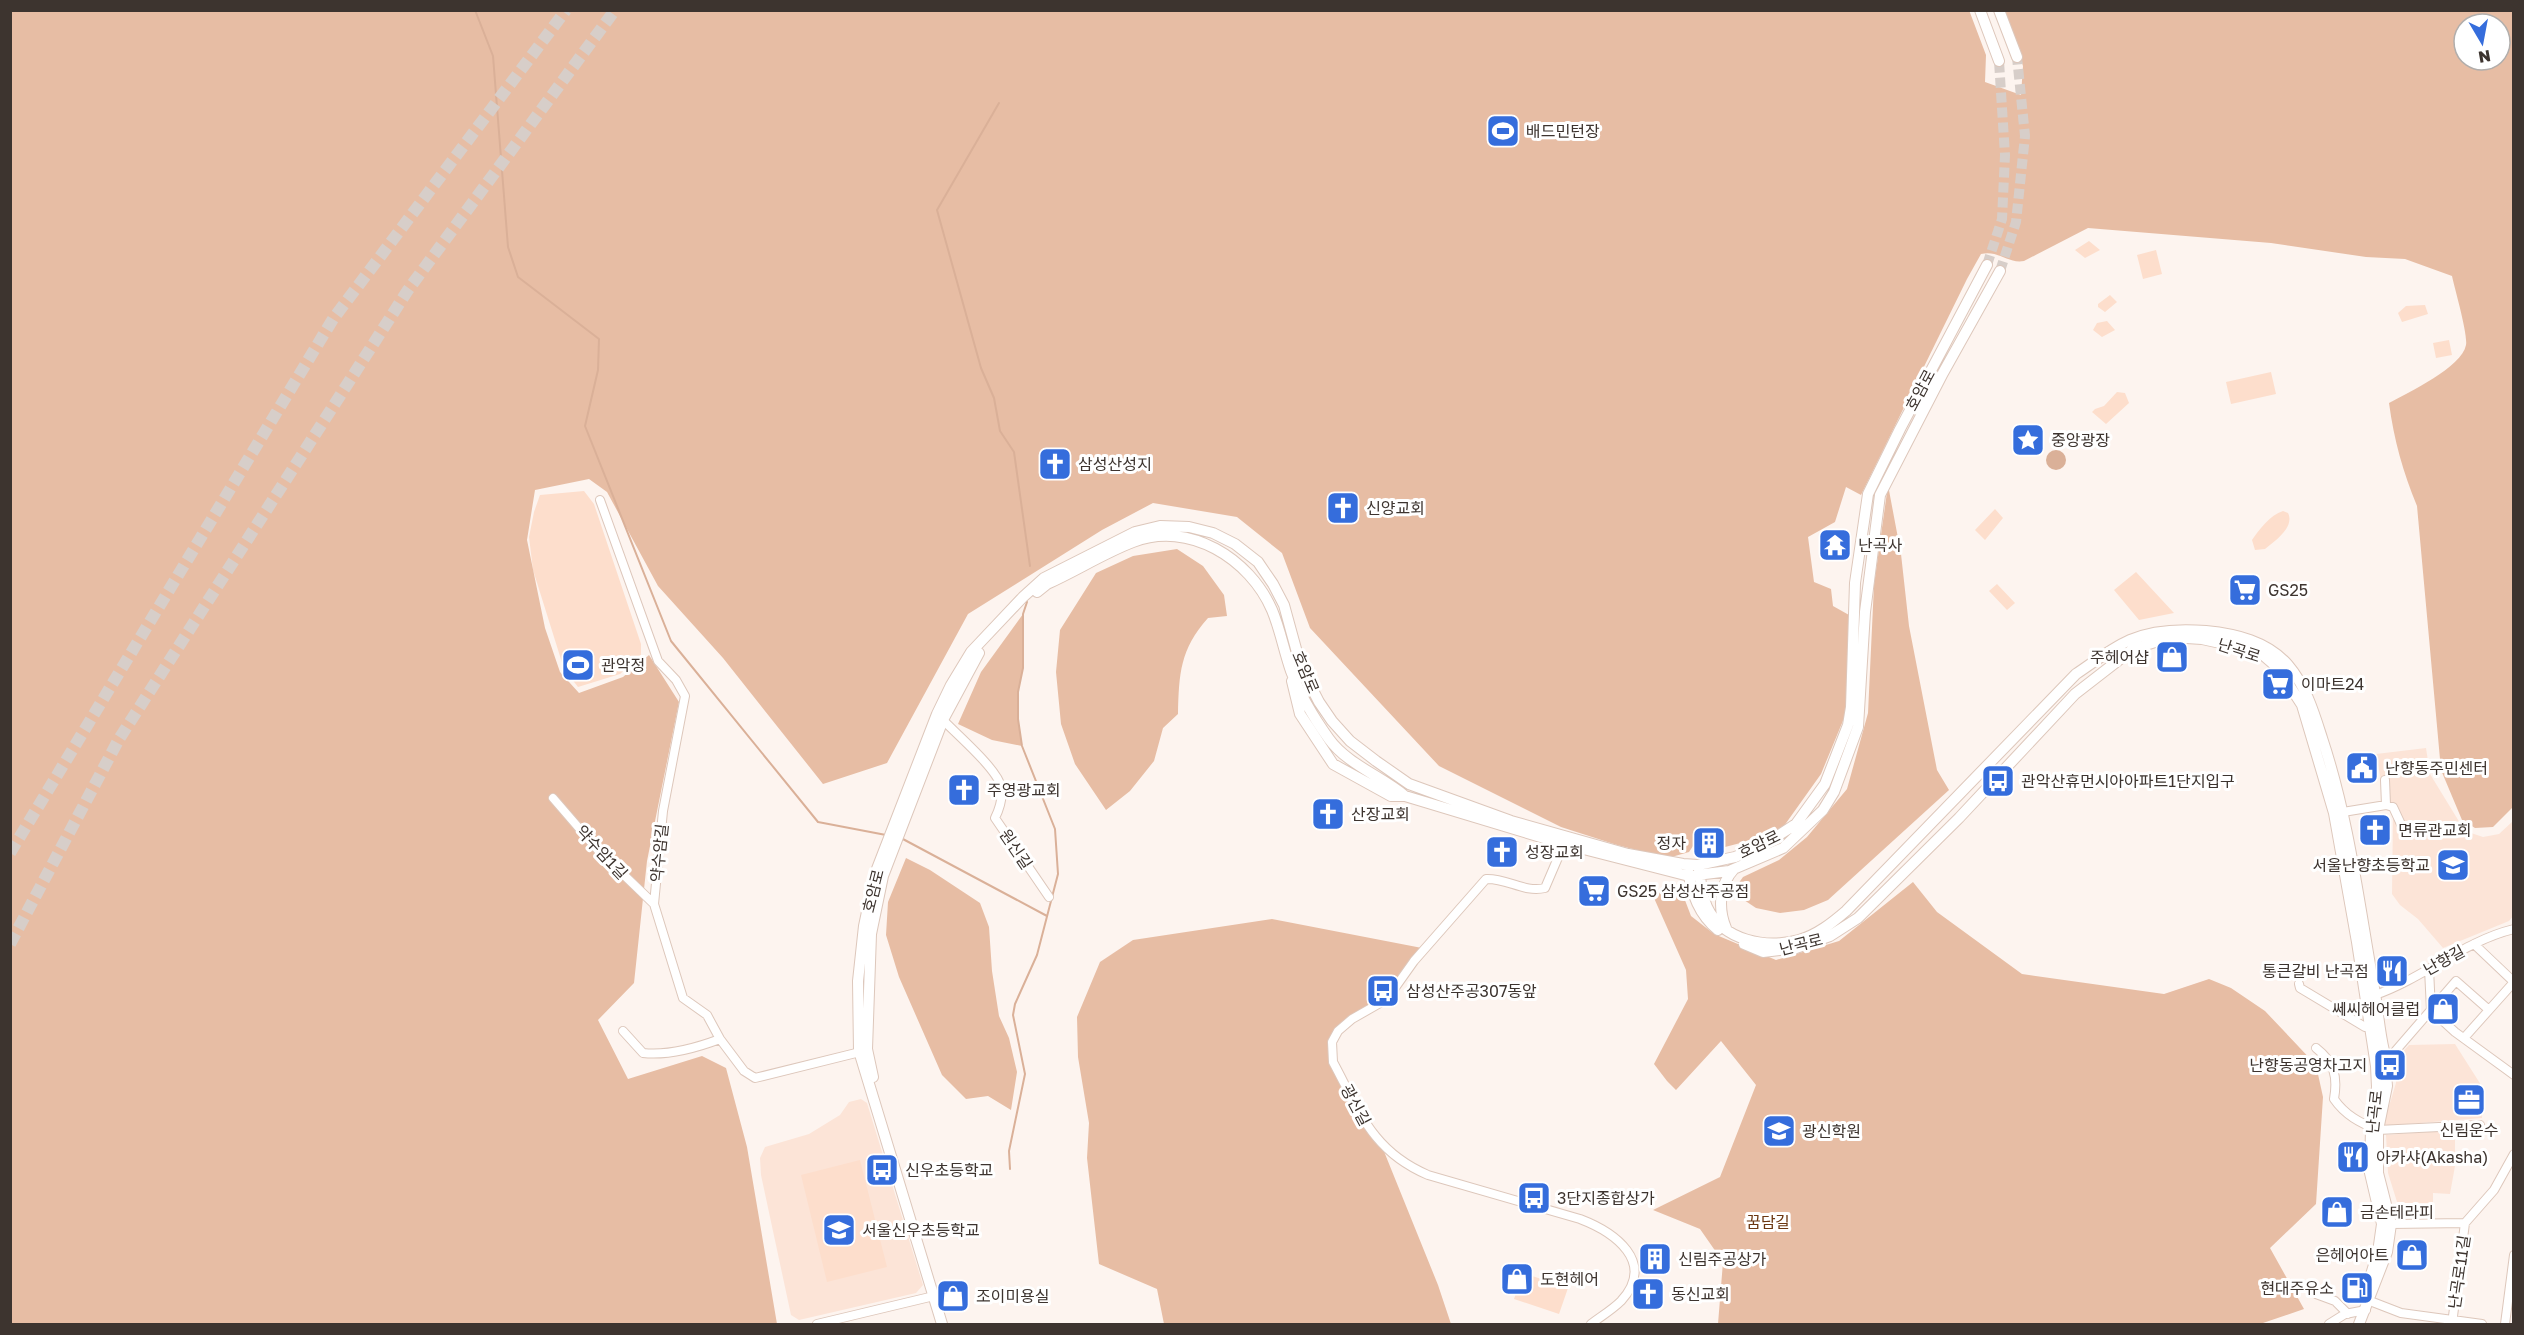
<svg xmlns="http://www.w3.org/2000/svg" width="2524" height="1335" viewBox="0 0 2524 1335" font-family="'Golos Text','Noto Sans KR',sans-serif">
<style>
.built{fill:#fce4d7}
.green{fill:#fddecc}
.forest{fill:#e7bda4;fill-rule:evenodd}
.water{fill:#dab098}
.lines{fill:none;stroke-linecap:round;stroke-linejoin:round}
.stream{stroke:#dab098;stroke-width:2}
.major-tunnel{stroke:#d7cec9;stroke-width:10;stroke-dasharray:10 5;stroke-linecap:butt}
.highway-tunnel{stroke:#d7cec9;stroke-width:12;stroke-dasharray:12 6;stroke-linecap:butt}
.minor-casing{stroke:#ddc7bb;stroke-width:10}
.major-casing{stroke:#ddc7bb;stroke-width:12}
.minor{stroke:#fff;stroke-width:8}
.major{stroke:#fff;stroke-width:10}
.labels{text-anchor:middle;stroke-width:6;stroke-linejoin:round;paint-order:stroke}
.poi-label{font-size:16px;fill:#3d342f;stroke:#fff;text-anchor:start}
.street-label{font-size:16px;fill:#3d342f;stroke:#fff}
.park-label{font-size:16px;fill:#6b3711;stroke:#fff}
</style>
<rect width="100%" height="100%" fill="#fdf4ef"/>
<path class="built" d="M 2426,748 L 2430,774 L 2463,828 L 2471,833 L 2483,837 L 2499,834 L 2513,821 L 2514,915 L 2509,921 L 2443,948 L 2418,919 L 2400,905 L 2392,894 L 2393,813 L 2383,791 L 2376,754 Z
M 2455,1044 L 2481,1085 L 2482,1118 L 2383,1126 L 2396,1083 L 2395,1060 L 2409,1045 Z
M 861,1099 L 867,1103 L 923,1285 L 916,1293 L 799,1320 L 791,1315 L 761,1175 L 760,1158 L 765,1147 L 809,1134 L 840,1115 L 849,1102 Z
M 2455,1130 L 2455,1166 L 2450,1194 L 2433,1193 L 2433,1217 L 2402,1218 L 2388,1173 L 2386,1135 Z"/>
<path class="green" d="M 2089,241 L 2100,250 L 2085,258 L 2075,250 Z
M 2156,250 L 2162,274 L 2143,279 L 2137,255 Z
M 2110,295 L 2117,302 L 2105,312 L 2098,307 L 2098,304 Z
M 2425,305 L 2428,314 L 2402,322 L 2398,313 L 2406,306 Z
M 2107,321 L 2115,330 L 2102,337 L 2093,330 L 2097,323 Z
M 2449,340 L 2452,355 L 2436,358 L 2433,343 Z
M 2271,372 L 2276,394 L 2231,404 L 2226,382 Z
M 2117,392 L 2125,393 L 2129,403 L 2106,424 L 2092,412 L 2095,409 L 2104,406 Z
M 584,491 L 594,504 L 641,644 L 641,655 L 620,674 L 578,687 L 564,669 L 533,570 L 529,537 L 534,512 L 540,495 Z
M 1995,509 L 2003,518 L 1985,540 L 1975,530 Z
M 2283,511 L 2288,513 C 2295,527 2275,541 2265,549 L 2255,550 L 2252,540 C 2259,530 2270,515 2283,511 Z
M 2136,572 L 2174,613 L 2139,620 L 2114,590 Z
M 1997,584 L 2015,603 L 2007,610 L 1989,591 Z
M 860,1160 L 887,1267 L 827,1282 L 801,1175 Z
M 1523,1273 L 1568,1288 L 1559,1314 L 1514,1299 Z"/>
<path class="forest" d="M 1969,10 L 1986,55 L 1985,82 L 2021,95 L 2023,66 L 2005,11 L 2513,11 L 2513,807 L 2493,827 L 2475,828 L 2462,820 L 2441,770 L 2417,506 C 2403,472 2394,440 2389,403 C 2408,393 2462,367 2466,345 C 2468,334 2455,290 2452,276 L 2405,259 L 2366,257 L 2271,243 L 2088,228 L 2024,261 C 2008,264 1999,250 1981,254 L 1967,279 L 1861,495 L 1846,487 L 1835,522 L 1808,537 L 1814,582 L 1831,589 L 1833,606 L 1849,615 L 1847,711 L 1821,774 L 1779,833 L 1725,847 L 1716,836 L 1701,834 L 1689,852 L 1668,858 L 1617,845 L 1561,827 L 1439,766 L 1310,628 L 1282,553 L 1237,517 L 1153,503 L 1102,530 L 968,614 L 887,763 L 823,784 L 723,658 L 658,586 L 607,492 L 589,479 L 535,490 L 527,540 L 545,628 L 560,672 L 579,693 L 623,677 L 649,655 L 679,702 L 647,861 L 634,983 L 598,1020 L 628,1079 L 702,1056 L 726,1068 L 747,1147 L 777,1324 L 11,1324 L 10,11 ZM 2464,24 L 2500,24 L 2500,60 L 2464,60 Z
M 1888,485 L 1901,554 L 1909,626 L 1937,770 L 1949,790 L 1828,900 L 1804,910 L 1780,913 L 1756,908 L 1744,900 L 1739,893 L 1738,884 L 1743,877 L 1779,860 L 1807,837 L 1847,789 L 1868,713 L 1874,585 Z
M 1177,549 L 1203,566 L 1224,595 L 1227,616 L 1208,618 C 1180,649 1179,674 1178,714 L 1163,728 L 1154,761 L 1130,791 L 1106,810 L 1075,764 L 1061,724 L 1056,672 L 1060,630 L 1096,573 L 1133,556 Z
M 1023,614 L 1023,668 L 1018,692 L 1018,719 L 1022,746 L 992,740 L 958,724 L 981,672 Z
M 906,858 L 930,870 L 980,903 L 989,927 L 992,971 L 999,1016 L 1009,1038 L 1017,1072 L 1011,1110 L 988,1096 L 966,1099 L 942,1075 L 899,977 L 886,935 L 888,902 Z
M 1913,882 L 1937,912 L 2022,974 L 2164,994 L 2209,979 L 2231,988 L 2265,1011 L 2316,1065 L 2323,1097 L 2316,1204 L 2270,1248 L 2304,1309 L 2260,1324 L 1718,1324 L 1723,1262 L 1700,1229 L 1653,1210 L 1720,1177 L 1756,1085 L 1721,1041 L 1676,1090 L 1667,1081 L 1654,1064 L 1688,999 L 1686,970 L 1650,889 L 1666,895 L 1683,895 L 1691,916 L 1714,934 L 1776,960 L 1839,941 Z
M 1272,919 L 1422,948 L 1387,999 L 1338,1031 L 1333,1062 L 1381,1144 L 1438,1285 L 1451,1324 L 1164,1324 L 1157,1289 L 1099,1264 L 1087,1158 L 1089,1123 L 1078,1057 L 1077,1017 L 1100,962 L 1133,940 Z"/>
<path class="water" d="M2046 460a10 10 0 1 1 20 0a10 10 0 1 1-20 0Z"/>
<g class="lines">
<path class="stream" d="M 475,10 L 493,56 L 508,247 L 518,277 L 599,339 L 598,370 L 585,426 L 671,641 L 818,822 L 886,835
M 999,103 L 937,210 L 981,368 L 994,398 L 1000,431 L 1014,452 L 1030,566
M 901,838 L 1047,916
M 1010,1169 L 1009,1151 L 1025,1074 L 1013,1015 L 1015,1004 L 1037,955 L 1058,874 L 1055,829 L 1022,746 L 1018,719 L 1018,692 L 1023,668 L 1023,614 L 1027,602"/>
<path class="major-tunnel" d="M 1987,265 L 2002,219 L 2005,155 L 1999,61
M 2000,271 L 2016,222 L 2025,136 L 2017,57"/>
<path class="highway-tunnel" d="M 10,853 L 333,319 L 566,10
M 10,944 L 119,739 L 408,290 L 615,10"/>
<defs>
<path id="minor" d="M 600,500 L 658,661 L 676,680 L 685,696 L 663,811 L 654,904 L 683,998 L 707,1015 L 720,1039 L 744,1071 L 755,1078 L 864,1051
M 940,717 C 954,732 998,769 1001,787 C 1003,798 1000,808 995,818 L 1049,897
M 2385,780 L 2386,805
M 553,798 L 597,849 L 654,904
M 2343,812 L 2386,805 L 2393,807 L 2406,835
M 1566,839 L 1545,888 C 1524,893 1507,878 1486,879 L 1414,961 L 1387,999 L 1352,1019 L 1338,1031 L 1332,1042 L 1333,1062 C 1360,1112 1372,1151 1428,1175 L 1580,1219 C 1614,1232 1657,1262 1621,1301 C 1612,1310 1600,1317 1591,1324
M 2474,944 L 2514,982
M 2429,969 L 2431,1010 L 2455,1032 L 2514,1075
M 2299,984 L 2300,988 L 2365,1027 L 2376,1028
M 2375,995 C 2424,978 2464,941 2514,929
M 2489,1010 L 2514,982
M 623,1031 L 643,1053 C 669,1056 696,1048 720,1039
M 2316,1048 C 2334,1062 2338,1076 2334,1099 C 2345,1115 2360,1123 2378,1130 L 2480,1125
M 2385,1063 L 2456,981 L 2489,1010 L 2464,1038
M 2391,1224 L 2465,1223 L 2494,1190 L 2514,1154
M 2316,1294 L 2335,1301 L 2348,1314
M 2370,1301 L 2401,1313 L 2482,1324
M 817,1324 L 934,1296
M 2329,1324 L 2345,1314 L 2366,1310
M 2452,1324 L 2465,1223
M 2505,1324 L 2514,1255"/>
<path id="major" d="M 1980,10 L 1999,61
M 1999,10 L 2017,57
M 1037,592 L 1047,584 C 1076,571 1104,553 1133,542 C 1189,520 1250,559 1272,610 C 1280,629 1284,651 1291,671 C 1300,695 1314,718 1329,739 C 1347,764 1381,776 1405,796 L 1564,844 L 1689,876 L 1729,871 L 1783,848 L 1823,810 L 1834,792 L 1858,727 L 1865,612 L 1880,495 L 1943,373 L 2000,271
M 1292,681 L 1300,714 L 1333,764 L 1391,796 L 1405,796
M 1688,871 C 1692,894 1699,915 1718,930
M 1699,871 C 1701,883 1702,896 1707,907 C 1723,941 1766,949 1799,940 C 1817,935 1832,923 1846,911 L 2076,674 C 2094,662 2110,649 2130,640 C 2153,630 2181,629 2206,631 C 2236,634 2267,641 2288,665 C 2306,686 2314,713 2322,738 C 2349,819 2359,904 2374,988 C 2378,1009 2379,1030 2384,1051 L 2387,1086 L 2378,1130 L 2378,1173 L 2391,1224 L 2387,1252 L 2359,1324
M 1726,928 C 1718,909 1719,885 1734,869
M 1744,944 L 1763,952 L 1796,948 L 1830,936 L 1858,918 L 1959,818 L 2075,694 L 2133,649 L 2171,637 L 2202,639 L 2243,648 L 2263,655 L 2278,668 L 2302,705 L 2334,813 L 2357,942 L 2376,1066 L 2377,1087 L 2371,1128 L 2370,1173 L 2382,1224 L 2378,1252 L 2364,1297
M 873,1077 L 867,1049 L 871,934 L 883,876 L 943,720 L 979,653
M 942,1324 L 859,1051 L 858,981 L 864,926 L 875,874 L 937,714 L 951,685 L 971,652 L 1023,597 L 1044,578 L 1135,532 L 1160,526 L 1189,527 L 1213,533 L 1235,544 L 1258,562 L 1273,584 L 1284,605 L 1301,667 L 1319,702 L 1332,721 L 1350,741 L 1376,761 L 1409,784 L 1511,821 L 1628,854 L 1683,864 L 1698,865 L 1735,857 L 1762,846 L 1796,824 L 1825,784 L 1848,725 L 1851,707 L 1855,583 L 1868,494 L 1900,429 L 1987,265"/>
</defs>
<use href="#minor" class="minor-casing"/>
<use href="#major" class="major-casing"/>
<use href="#minor" class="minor"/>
<use href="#major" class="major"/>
</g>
<defs>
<symbol id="stadium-square" viewBox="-11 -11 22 22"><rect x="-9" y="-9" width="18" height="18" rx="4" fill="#356ddc" stroke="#fff"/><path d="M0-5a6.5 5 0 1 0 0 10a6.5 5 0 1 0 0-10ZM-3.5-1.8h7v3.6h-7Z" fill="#fff"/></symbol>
<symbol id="sight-square" viewBox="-11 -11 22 22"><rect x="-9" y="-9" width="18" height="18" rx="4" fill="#356ddc" stroke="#fff"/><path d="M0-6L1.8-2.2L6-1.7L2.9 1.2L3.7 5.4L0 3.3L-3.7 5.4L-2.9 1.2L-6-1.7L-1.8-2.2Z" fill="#fff"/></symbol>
<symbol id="church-square" viewBox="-11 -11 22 22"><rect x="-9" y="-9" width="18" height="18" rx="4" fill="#356ddc" stroke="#fff"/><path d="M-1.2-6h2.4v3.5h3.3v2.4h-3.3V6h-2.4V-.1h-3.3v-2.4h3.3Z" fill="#fff"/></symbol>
<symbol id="temple-square" viewBox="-11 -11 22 22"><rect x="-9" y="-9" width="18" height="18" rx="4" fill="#356ddc" stroke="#fff"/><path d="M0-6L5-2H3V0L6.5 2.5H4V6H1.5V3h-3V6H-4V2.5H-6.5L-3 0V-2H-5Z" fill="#fff"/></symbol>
<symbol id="supermarket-square" viewBox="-11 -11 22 22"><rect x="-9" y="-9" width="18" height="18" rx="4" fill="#356ddc" stroke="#fff"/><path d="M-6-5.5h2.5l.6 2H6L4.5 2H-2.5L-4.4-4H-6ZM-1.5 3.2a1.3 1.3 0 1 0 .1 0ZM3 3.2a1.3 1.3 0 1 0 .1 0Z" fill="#fff"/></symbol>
<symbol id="shop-square" viewBox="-11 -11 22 22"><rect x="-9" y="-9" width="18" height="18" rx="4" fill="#356ddc" stroke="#fff"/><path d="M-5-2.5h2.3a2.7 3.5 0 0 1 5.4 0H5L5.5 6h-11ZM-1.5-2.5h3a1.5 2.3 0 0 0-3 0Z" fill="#fff"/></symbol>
<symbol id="civic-square" viewBox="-11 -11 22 22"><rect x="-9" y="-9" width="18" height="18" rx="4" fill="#356ddc" stroke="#fff"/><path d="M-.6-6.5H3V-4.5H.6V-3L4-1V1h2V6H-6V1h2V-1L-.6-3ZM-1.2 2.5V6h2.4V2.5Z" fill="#fff"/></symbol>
<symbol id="bus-square" viewBox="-11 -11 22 22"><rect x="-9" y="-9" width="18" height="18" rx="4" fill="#356ddc" stroke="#fff"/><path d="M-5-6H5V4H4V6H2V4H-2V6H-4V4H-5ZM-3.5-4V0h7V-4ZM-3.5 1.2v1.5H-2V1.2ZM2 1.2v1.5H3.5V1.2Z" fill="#fff"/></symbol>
<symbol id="building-square" viewBox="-11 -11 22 22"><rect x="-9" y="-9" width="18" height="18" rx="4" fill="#356ddc" stroke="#fff"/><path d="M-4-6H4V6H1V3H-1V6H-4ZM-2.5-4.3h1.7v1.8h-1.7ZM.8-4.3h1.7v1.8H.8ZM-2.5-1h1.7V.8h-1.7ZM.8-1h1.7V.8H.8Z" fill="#fff"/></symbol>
<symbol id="school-square" viewBox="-11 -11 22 22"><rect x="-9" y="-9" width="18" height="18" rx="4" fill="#356ddc" stroke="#fff"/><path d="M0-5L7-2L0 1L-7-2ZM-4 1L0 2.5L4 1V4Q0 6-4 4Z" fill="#fff"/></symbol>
<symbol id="restaurant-square" viewBox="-11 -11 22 22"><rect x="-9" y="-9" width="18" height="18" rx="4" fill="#356ddc" stroke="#fff"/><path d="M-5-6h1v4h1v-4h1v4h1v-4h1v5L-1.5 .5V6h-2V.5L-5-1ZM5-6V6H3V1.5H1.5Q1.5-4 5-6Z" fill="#fff"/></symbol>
<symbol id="office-square" viewBox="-11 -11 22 22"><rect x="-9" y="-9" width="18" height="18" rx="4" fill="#356ddc" stroke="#fff"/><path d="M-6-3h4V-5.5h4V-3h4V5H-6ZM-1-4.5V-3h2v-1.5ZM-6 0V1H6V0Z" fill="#fff"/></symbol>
<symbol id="fuel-square" viewBox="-11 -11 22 22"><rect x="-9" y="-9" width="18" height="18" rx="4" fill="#356ddc" stroke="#fff"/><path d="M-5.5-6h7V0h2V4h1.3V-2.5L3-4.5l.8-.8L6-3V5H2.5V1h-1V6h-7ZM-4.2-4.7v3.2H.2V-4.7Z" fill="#fff"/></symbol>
</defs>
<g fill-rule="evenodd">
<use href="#stadium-square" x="1484" y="112" width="38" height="38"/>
<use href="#sight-square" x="2009" y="421" width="38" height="38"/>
<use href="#church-square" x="1036" y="445" width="38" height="38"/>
<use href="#church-square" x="1324" y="489" width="38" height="38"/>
<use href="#temple-square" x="1816" y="526" width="38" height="38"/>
<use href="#supermarket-square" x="2226" y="571" width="38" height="38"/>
<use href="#shop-square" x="2153" y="638" width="38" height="38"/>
<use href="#stadium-square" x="559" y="646" width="38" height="38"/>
<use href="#supermarket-square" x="2259" y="665" width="38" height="38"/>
<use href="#civic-square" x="2343" y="749" width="38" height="38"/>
<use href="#bus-square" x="1979" y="762" width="38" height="38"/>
<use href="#church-square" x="945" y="771" width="38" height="38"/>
<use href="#church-square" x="1309" y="795" width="38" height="38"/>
<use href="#church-square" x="2356" y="811" width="38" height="38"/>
<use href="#building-square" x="1690" y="824" width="38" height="38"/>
<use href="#church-square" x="1483" y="833" width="38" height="38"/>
<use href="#school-square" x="2434" y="846" width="38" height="38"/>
<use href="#supermarket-square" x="1575" y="872" width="38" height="38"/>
<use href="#restaurant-square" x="2373" y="952" width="38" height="38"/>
<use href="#bus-square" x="1364" y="972" width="38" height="38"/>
<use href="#shop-square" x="2424" y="990" width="38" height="38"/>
<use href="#bus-square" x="2371" y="1046" width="38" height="38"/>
<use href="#office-square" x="2450" y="1081" width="38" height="38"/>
<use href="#school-square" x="1760" y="1112" width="38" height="38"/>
<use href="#restaurant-square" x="2334" y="1138" width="38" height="38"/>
<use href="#bus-square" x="863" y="1151" width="38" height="38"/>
<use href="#bus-square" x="1515" y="1179" width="38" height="38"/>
<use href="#shop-square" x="2318" y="1193" width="38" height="38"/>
<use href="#school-square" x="820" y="1211" width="38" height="38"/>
<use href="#shop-square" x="2393" y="1236" width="38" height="38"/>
<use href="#building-square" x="1636" y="1240" width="38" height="38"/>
<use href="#shop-square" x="1498" y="1260" width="38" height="38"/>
<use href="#fuel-square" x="2338" y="1269" width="38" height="38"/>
<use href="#church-square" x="1629" y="1275" width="38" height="38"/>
<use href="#shop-square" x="934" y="1277" width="38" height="38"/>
</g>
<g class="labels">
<g class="poi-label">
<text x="1526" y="137">배드민턴장</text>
<text x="2051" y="446">중앙광장</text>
<text x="1078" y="470">삼성산성지</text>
<text x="1366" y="514">신양교회</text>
<text x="1858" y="551">난곡사</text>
<text x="2268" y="596">GS25</text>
<text x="2149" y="663" text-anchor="end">주헤어샵</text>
<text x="601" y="671">관악정</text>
<text x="2301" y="690">이마트24</text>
<text x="2385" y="774">난향동주민센터</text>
<text x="2021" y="787">관악산휴먼시아아파트1단지입구</text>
<text x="987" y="796">주영광교회</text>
<text x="1351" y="820">산장교회</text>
<text x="2398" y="836">면류관교회</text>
<text x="1686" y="849" text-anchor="end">정자</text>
<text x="1525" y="858">성장교회</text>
<text x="2430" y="871" text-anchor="end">서울난향초등학교</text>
<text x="1617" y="897">GS25 삼성산주공점</text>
<text x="2369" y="977" text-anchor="end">통큰갈비 난곡점</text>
<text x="1406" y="997">삼성산주공307동앞</text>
<text x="2420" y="1015" text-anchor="end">쎄씨헤어클럽</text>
<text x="2367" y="1071" text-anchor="end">난향동공영차고지</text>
<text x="2469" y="1136" text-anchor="middle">신림운수</text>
<text x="1802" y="1137">광신학원</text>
<text x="2376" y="1163">아카샤(Akasha)</text>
<text x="905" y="1176">신우초등학교</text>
<text x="1557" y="1204">3단지종합상가</text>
<text x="2360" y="1218">금손테라피</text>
<text x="862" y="1236">서울신우초등학교</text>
<text x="2389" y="1261" text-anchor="end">은헤어아트</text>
<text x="1678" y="1265">신림주공상가</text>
<text x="1540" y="1285">도현헤어</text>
<text x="2334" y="1294" text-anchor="end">현대주유소</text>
<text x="1671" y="1300">동신교회</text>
<text x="976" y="1302">조이미용실</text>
</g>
<g class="street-label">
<text transform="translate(1920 390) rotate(-62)" y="6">호암로</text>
<text transform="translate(2239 650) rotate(18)" y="6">난곡로</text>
<text transform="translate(1306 672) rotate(67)" y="6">호암로</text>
<text transform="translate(1759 844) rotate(-26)" y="6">호암로</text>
<text transform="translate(1016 849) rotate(56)" y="6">원신길</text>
<text transform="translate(602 852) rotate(47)" y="6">약수암1길</text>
<text transform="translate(659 853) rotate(-84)" y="6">약수암길</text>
<text transform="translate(873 891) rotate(-76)" y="6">호암로</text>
<text transform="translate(1801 944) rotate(-14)" y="6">난곡로</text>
<text transform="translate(2444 960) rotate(-29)" y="6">난향길</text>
<text transform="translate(1356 1105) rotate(62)" y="6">광신길</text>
<text transform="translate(2374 1112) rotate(-84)" y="6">난곡로</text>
<text transform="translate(2459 1272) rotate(-82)" y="6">난곡로11길</text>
</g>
<g class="park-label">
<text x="1768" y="1228">꿈담길</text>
</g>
</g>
<rect width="2524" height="1335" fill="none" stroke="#3d342f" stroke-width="24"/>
<g transform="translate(2482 42) rotate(170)"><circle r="28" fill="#ffffff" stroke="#b1aeac" stroke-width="1.5"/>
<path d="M0-4.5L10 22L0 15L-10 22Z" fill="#356ddc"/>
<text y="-9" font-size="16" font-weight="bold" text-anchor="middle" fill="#3d342f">N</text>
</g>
</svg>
